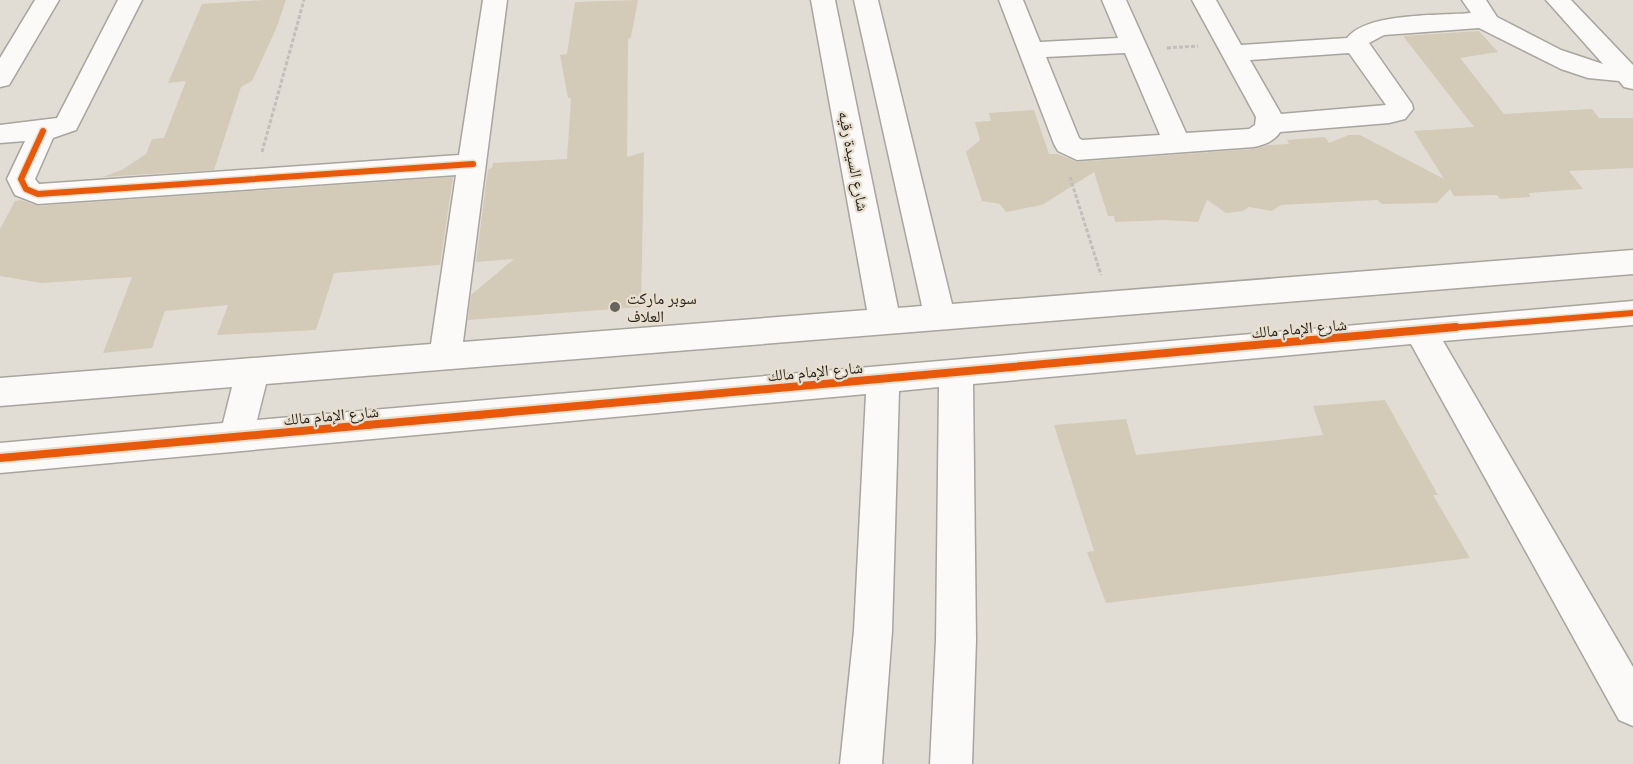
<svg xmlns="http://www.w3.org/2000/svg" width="1633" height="764" viewBox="0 0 1633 764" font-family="Overpass,'Noto Naskh Arabic',sans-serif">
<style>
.building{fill:#d3cab8}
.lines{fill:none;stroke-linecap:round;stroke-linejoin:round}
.minor-casing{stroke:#a8a49e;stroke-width:3}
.path{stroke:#c1bfbc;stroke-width:3;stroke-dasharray:4 2;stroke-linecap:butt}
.minor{fill:#fbfaf9;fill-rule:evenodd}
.cycleway-far1-casing{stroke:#e8dece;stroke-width:9}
.cycleway-casing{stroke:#e8dece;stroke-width:12}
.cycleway-far1{stroke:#e8590c;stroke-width:6}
.cycleway{stroke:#e8590c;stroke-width:8}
.poi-dot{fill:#68655e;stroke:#e8dece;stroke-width:2}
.labels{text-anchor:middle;stroke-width:4.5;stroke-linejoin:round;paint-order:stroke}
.street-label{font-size:16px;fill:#27241e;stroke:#e8dece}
.poi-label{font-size:16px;fill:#27241e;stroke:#e8dece;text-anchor:start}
</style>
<rect width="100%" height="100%" fill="#e2ddd4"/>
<path class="building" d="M 265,0 L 286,0 L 276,29 L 252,81 L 241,87 L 214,170 L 102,177 L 122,170 L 146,154 L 152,139 L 164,138 L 186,81 L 168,83 L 202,4 Z
M 638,0 L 631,37 L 628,39 L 627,157 L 644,152 L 641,307 L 468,320 L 471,295 L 514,259 L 476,262 L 488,169 L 492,168 L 493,163 L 567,159 L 571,98 L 568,98 L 560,55 L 567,54 L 575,2 Z
M 1479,31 L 1498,52 L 1460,58 L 1504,114 L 1592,109 L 1599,118 L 1633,118 L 1633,168 L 1569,171 L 1583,189 L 1529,193 L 1530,197 L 1500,199 L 1497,195 L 1454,196 L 1450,189 L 1437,203 L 1382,204 L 1377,200 L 1281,205 L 1272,211 L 1249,207 L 1243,211 L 1226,213 L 1207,200 L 1198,222 L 1164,220 L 1115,222 L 1114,216 L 1108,216 L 1094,172 L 1042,205 L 1006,212 L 1000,204 L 982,201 L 966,152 L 980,140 L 975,122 L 991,121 L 989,113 L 1034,110 L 1049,154 L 1058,154 L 1077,162 L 1254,149 L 1268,145 L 1289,144 L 1287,140 L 1325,137 L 1329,143 L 1349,135 L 1360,135 L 1444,179 L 1414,131 L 1474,127 L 1403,36 Z
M 453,177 L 440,265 L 334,273 L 316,330 L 217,335 L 228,305 L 165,311 L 152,348 L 103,353 L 132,277 L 41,283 L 0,276 L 0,229 L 15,201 L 21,200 L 38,206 Z
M 1385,400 L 1438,495 L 1433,495 L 1470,558 L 1106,603 L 1087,552 L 1094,551 L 1054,425 L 1126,419 L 1136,455 L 1323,435 L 1313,406 Z"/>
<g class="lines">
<defs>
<path id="minor" d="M 35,0 L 59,0 L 9,85 L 0,87 L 0,58 Z
M 118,0 L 142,0 L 76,130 L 53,138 L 35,179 L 39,184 L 459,155 L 483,0 L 507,0 L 463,342 L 867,310 L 811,0 L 835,0 L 898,308 L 922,306 L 854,0 L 878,0 L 952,304 L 1633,250 L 1633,274 L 266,384 L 257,420 L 1633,301 L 1633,325 L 1443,341 L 1633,667 L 1633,726 L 1619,720 L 1411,344 L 973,384 L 976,640 L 972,764 L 930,764 L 936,640 L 939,387 L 899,391 L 892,631 L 882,764 L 840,764 L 854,631 L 866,394 L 0,473 L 0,443 L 223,423 L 232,387 L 0,406 L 0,378 L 431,344 L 456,175 L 38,204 L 15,195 L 7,179 L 25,141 L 0,143 L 0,125 L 57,118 Z
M 999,0 L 1023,0 L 1040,42 L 1118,38 L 1102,0 L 1126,0 L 1186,133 L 1249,129 L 1255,125 L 1256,117 L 1192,0 L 1216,0 L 1241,45 L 1347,38 C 1368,12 1439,16 1471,13 L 1462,0 L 1486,0 L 1497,17 L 1561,50 L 1603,64 L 1546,0 L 1571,0 L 1633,65 L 1633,89 L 1624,87 L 1619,81 L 1588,78 L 1561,69 L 1479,28 L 1384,35 L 1369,43 L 1412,104 L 1413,109 L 1405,119 L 1389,123 L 1280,132 C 1275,141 1263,145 1254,147 L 1077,160 L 1058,151 L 1054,144 ZM 1125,53 L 1160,135 L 1082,140 L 1079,138 L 1046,57 ZM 1349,53 L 1386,105 L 1281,114 L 1250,60 Z"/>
</defs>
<use href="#minor" class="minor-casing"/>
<path class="path" d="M 1167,48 L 1198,46
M 262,152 L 304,0
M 1070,177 L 1101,275"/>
<use href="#minor" class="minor"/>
<defs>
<path id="cycleway-far1" d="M 43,131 L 21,179 L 26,189 L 38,194 L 473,164
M 1437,329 L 1633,313"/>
<path id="cycleway" d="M 0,458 L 1456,327"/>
</defs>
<use href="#cycleway-far1" class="cycleway-far1-casing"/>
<use href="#cycleway" class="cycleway-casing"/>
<use href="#cycleway-far1" class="cycleway-far1"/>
<use href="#cycleway" class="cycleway"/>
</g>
<circle class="poi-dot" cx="615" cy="307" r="6"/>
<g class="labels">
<g class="street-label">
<text transform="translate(854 161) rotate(79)" y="6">شارع السيدة رقيه</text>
<text transform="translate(1299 328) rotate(-5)" y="6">شارع الإمام مالك</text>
<text transform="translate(815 371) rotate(-5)" y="6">شارع الإمام مالك</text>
<text transform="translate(331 415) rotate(-5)" y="6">شارع الإمام مالك</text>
</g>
<g class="poi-label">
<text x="627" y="304">سوبر ماركت<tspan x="627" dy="18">العلاف</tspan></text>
</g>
</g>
</svg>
